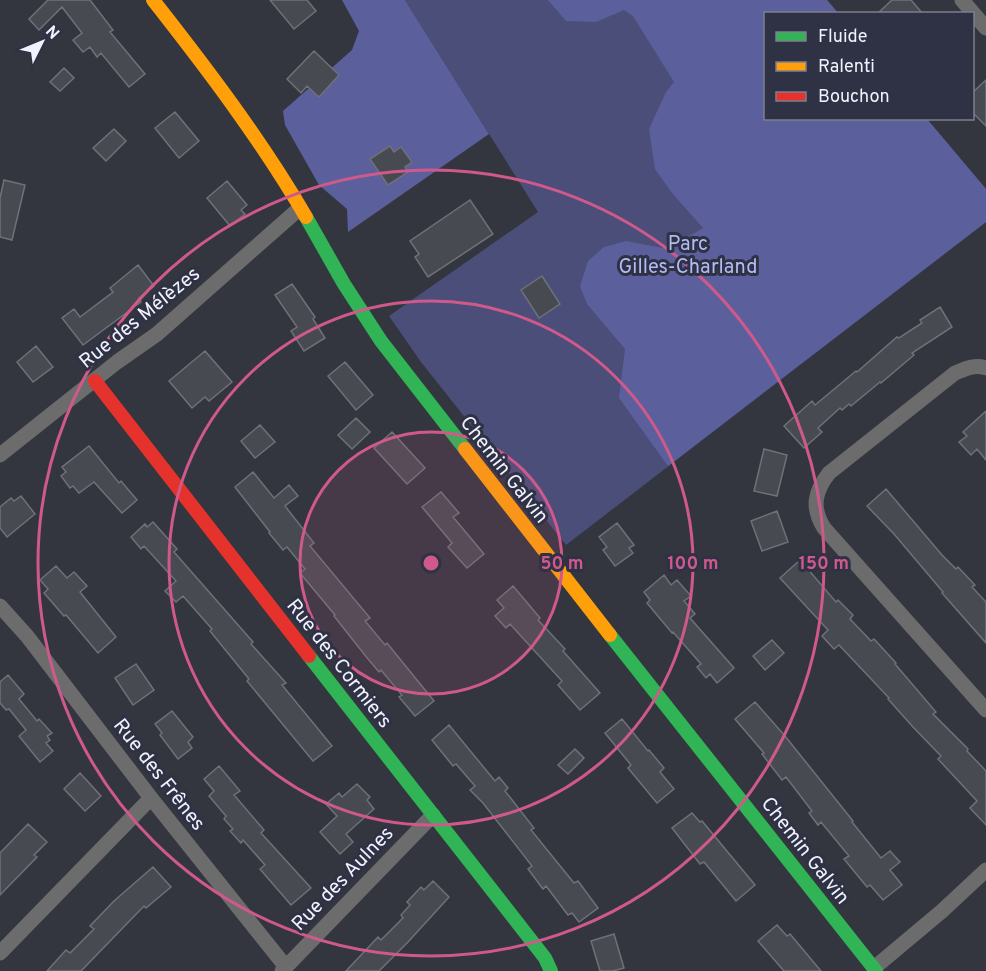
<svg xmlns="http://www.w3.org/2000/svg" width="986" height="971" viewBox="0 0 986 971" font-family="Overpass,sans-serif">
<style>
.green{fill:#4a4e78}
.forest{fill:#5b609c}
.building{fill:#484a52;stroke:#6f7179;stroke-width:1.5}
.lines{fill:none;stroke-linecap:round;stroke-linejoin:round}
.street{stroke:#6d6c6d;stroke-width:15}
.fast{stroke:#30b455;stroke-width:14}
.slow{stroke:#ff9f0a;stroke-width:14}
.jam{stroke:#e5322d;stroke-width:14}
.ring{fill:none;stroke:#d0598c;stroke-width:3}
.labels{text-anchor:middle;stroke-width:6;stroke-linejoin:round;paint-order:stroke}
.park-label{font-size:20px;fill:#b4bbf5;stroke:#2f3244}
.street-label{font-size:20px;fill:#f1f2fe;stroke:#2f3244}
.centre{fill:#d0598c;stroke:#2f3244;stroke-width:3}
.ring-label{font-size:18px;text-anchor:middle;font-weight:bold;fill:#d0598c;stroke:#2f3244;stroke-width:6;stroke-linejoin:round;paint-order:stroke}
</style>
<rect width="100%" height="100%" fill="#34363f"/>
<path class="green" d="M 405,0 L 827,0 L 838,13 L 766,14 L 766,118 L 927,119 L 986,189 L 986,222 L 566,545 L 421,362 L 389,316 L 538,212 Z"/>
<path class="forest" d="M 342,0 L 405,0 L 489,134 L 348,232 L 347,209 L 319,185 L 285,125 L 283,111 L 352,50 L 359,31 Z
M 548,0 L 827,0 L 838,13 L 766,14 L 766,118 L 927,119 L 986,189 L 986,222 L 668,466 L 619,398 L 625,349 L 587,304 L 580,286 L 588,261 L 604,247 L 626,241 L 668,249 L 703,228 L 672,193 L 655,169 L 649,129 L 666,92 L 674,82 L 633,16 L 624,10 L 596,22 L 566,21 Z"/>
<path class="building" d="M 48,0 L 90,0 L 113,30 L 110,32 L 145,74 L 129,87 L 101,53 L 97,57 L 90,47 L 83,52 L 73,40 L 82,33 L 62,7 L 39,30 L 29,19 Z
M 270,0 L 307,0 L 316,11 L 294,29 Z
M 892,0 L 911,0 L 923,14 L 877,14 Z
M 314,51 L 339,75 L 319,97 L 307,86 L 301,93 L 287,79 Z
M 64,68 L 74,78 L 60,91 L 50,82 Z
M 986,80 L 986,126 L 972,112 L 972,93 Z
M 175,112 L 199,141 L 179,158 L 155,128 Z
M 114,129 L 126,141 L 106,161 L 93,148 Z
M 390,146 L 394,152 L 401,147 L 412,162 L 405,167 L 408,172 L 388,185 L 370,159 Z
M 4,180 L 25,185 L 12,240 L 0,237 L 0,198 Z
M 227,181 L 247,205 L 241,210 L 245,214 L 230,226 L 207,198 Z
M 470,200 L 493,234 L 428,277 L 415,257 L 419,254 L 410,241 Z
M 138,265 L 154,286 L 139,298 L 141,302 L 83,345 L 62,318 L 74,309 L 80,317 L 113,292 L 110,288 Z
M 542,276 L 560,304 L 539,318 L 521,290 Z
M 292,284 L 315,317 L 313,319 L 325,338 L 304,351 L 291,331 L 297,327 L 275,295 Z
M 940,307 L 952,327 L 912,353 L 914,355 L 881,383 L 880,382 L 851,406 L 849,404 L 842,410 L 840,408 L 818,428 L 822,432 L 804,448 L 784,426 L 812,401 L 815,405 L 856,371 L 857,372 L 897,337 L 899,338 L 922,323 L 920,320 Z
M 36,346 L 53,367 L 33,382 L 17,362 Z
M 205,351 L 232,382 L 209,401 L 205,397 L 192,408 L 169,381 Z
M 345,362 L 373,395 L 356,410 L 328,376 Z
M 986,411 L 986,460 L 977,449 L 971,455 L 959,442 L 967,436 L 963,432 Z
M 356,418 L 370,432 L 352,449 L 338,435 Z
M 260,425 L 275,442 L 255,458 L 241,441 Z
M 392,432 L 425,468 L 407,484 L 374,448 Z
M 89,446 L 119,483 L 121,481 L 137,500 L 122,513 L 94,482 L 79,493 L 73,486 L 70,488 L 61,476 L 66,472 L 62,467 Z
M 764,449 L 787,455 L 777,496 L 754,491 Z
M 253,472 L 274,498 L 289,485 L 298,496 L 285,506 L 314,543 L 310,546 L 370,618 L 365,621 L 385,645 L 387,643 L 434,701 L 415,716 L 399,697 L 402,695 L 381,670 L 379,672 L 368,659 L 334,616 L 335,615 L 300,573 L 305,569 L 287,547 L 283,550 L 269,533 L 270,532 L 235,487 Z
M 886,489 L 942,555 L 956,569 L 958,567 L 975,585 L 972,587 L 986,602 L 986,643 L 942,593 L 943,592 L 894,534 L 867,506 Z
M 441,492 L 459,513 L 453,517 L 484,554 L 467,568 L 448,547 L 452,543 L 422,507 Z
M 21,496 L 35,514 L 7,537 L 0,528 L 0,507 L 11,498 L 14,501 Z
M 777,511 L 788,542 L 762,551 L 751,521 Z
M 153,522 L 177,549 L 174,552 L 253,642 L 251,644 L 286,683 L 282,685 L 332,746 L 313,761 L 247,681 L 249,679 L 210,631 L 212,629 L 183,596 L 176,602 L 165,591 L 176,581 L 144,546 L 141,549 L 131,537 L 145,524 L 147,527 Z
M 617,523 L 634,545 L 629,548 L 633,553 L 615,566 L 603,550 L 607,547 L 599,537 Z
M 800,560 L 836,602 L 838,600 L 853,615 L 850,619 L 871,641 L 874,639 L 896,663 L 895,664 L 936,712 L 933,714 L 968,749 L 967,751 L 986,771 L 986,825 L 970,808 L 977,801 L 938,759 L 941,756 L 913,727 L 888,699 L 889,698 L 839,645 L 834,649 L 822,636 L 828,630 L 780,578 Z
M 56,566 L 67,578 L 74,572 L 87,586 L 80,592 L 116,637 L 98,653 L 66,615 L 64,616 L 44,593 L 48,589 L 40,580 Z
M 664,575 L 671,585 L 677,580 L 691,596 L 684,601 L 695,614 L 690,618 L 734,668 L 717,683 L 710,674 L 706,678 L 697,667 L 701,664 L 673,632 L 672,633 L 647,603 L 650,600 L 644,592 Z
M 513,586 L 540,618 L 538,620 L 565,649 L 563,651 L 600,693 L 580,710 L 558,685 L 562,681 L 510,624 L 506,628 L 495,616 L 504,608 L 497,600 Z
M 772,640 L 784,653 L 765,670 L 753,656 Z
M 136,664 L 154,690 L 133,705 L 115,678 Z
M 8,675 L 24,694 L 19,699 L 37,721 L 39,719 L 52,733 L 47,736 L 50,740 L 46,743 L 53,751 L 40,762 L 19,736 L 26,730 L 9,709 L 6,710 L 0,703 L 0,682 Z
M 755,702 L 785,736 L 853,821 L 852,822 L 881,858 L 890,851 L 900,862 L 890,870 L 902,885 L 883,900 L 870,885 L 867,887 L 844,859 L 849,856 L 821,822 L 818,825 L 809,813 L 812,811 L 786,777 L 782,780 L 762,754 L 764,753 L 735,719 Z
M 172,711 L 193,737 L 188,742 L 192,748 L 178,759 L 160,735 L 162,733 L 155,724 Z
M 622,719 L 648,751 L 649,750 L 664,768 L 660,772 L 674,789 L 657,803 L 628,768 L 631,765 L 605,733 Z
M 449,725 L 495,781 L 499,777 L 508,788 L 505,791 L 534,828 L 531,830 L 574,883 L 578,881 L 598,908 L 579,922 L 572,913 L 568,915 L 546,886 L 543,889 L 528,869 L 532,866 L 483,803 L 470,790 L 475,786 L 456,764 L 453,766 L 432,740 Z
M 575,749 L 584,758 L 568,774 L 558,765 Z
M 219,766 L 240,791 L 234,795 L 264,830 L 261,833 L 311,888 L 291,905 L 260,869 L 265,865 L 243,840 L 241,843 L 230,831 L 233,829 L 224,819 L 226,816 L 209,796 L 214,791 L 204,779 Z
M 80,773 L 101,796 L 85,811 L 64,789 Z
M 357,784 L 370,797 L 367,800 L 374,809 L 346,834 L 353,842 L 340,854 L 320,832 L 337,816 L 326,804 L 339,793 L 342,797 Z
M 692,813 L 700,822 L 702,821 L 755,885 L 736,901 L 704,862 L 700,864 L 672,828 Z
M 28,824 L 47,842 L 34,855 L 37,857 L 0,895 L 0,853 Z
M 153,867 L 171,887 L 146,908 L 144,906 L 81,971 L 47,971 L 66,950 L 70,953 L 94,929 L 90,926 L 114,901 Z
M 433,881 L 449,897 L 408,942 L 379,971 L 346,971 L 378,937 L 381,940 L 403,918 L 401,915 L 410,905 L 407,902 L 421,887 L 424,890 Z
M 777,925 L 787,936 L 790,934 L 821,971 L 784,971 L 758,941 Z
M 614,934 L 624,968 L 613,971 L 600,971 L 591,941 Z"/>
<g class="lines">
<path class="street" d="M 962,0 L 986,28
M 986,368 C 975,364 965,369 955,373 L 829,473 C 815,491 811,507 824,528 L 986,710
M 0,455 L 117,362 L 157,334 L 300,208
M 0,606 L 27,636 L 151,798 L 286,967
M 0,953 L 151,798
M 874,968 L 942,911 L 986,870
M 282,971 L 433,815"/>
<path class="fast" d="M 306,217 L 344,284 L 381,341 L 465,449
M 610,635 L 876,971
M 309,656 L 545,958 L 551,971"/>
<path class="slow" d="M 153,0 C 208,70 261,140 306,217
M 465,449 L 610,635"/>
<path class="jam" d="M 95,381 L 309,656"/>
</g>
<circle cx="431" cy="563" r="131" fill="#d0598c" fill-opacity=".12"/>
<g class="ring">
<circle cx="431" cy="563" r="131"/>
<circle cx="431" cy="563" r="262"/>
<circle cx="431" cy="563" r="393"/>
</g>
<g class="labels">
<g class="park-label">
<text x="688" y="250">Parc<tspan x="688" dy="23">Gilles-Charland</tspan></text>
</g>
<g class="street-label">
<text transform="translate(139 317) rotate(-39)" y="7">Rue des Mélèzes</text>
<text transform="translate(505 469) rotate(52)" y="7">Chemin Galvin</text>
<text transform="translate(340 663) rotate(52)" y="7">Rue des Cormiers</text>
<text transform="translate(160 774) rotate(52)" y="7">Rue des Frênes</text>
<text transform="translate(806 850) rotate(52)" y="7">Chemin Galvin</text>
<text transform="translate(342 878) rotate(-46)" y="7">Rue des Aulnes</text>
</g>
</g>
<circle cx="431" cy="563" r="9" class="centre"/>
<g class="ring-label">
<text x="562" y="569">50 m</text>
<text x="693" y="569">100 m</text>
<text x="824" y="569">150 m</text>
</g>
<rect x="764" y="12" width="210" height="108" fill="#2f3244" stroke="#7d7f8e" stroke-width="1.5"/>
<rect x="776" y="32" width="30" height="9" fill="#30b455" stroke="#7d7f8e" stroke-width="1.5"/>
<text x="818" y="42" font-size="18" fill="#f1f2fe">Fluide</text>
<rect x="776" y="62" width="30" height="9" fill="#ff9f0a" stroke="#7d7f8e" stroke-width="1.5"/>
<text x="818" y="72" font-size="18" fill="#f1f2fe">Ralenti</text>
<rect x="776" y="92" width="30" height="9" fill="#e5322d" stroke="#7d7f8e" stroke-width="1.5"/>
<text x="818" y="102" font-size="18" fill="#f1f2fe">Bouchon</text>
<g transform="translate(42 42) rotate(47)" stroke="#2f3244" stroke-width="4.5" paint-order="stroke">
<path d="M0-4.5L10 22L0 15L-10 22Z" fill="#f1f2fe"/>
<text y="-9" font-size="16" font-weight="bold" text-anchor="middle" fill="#f1f2fe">N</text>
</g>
</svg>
